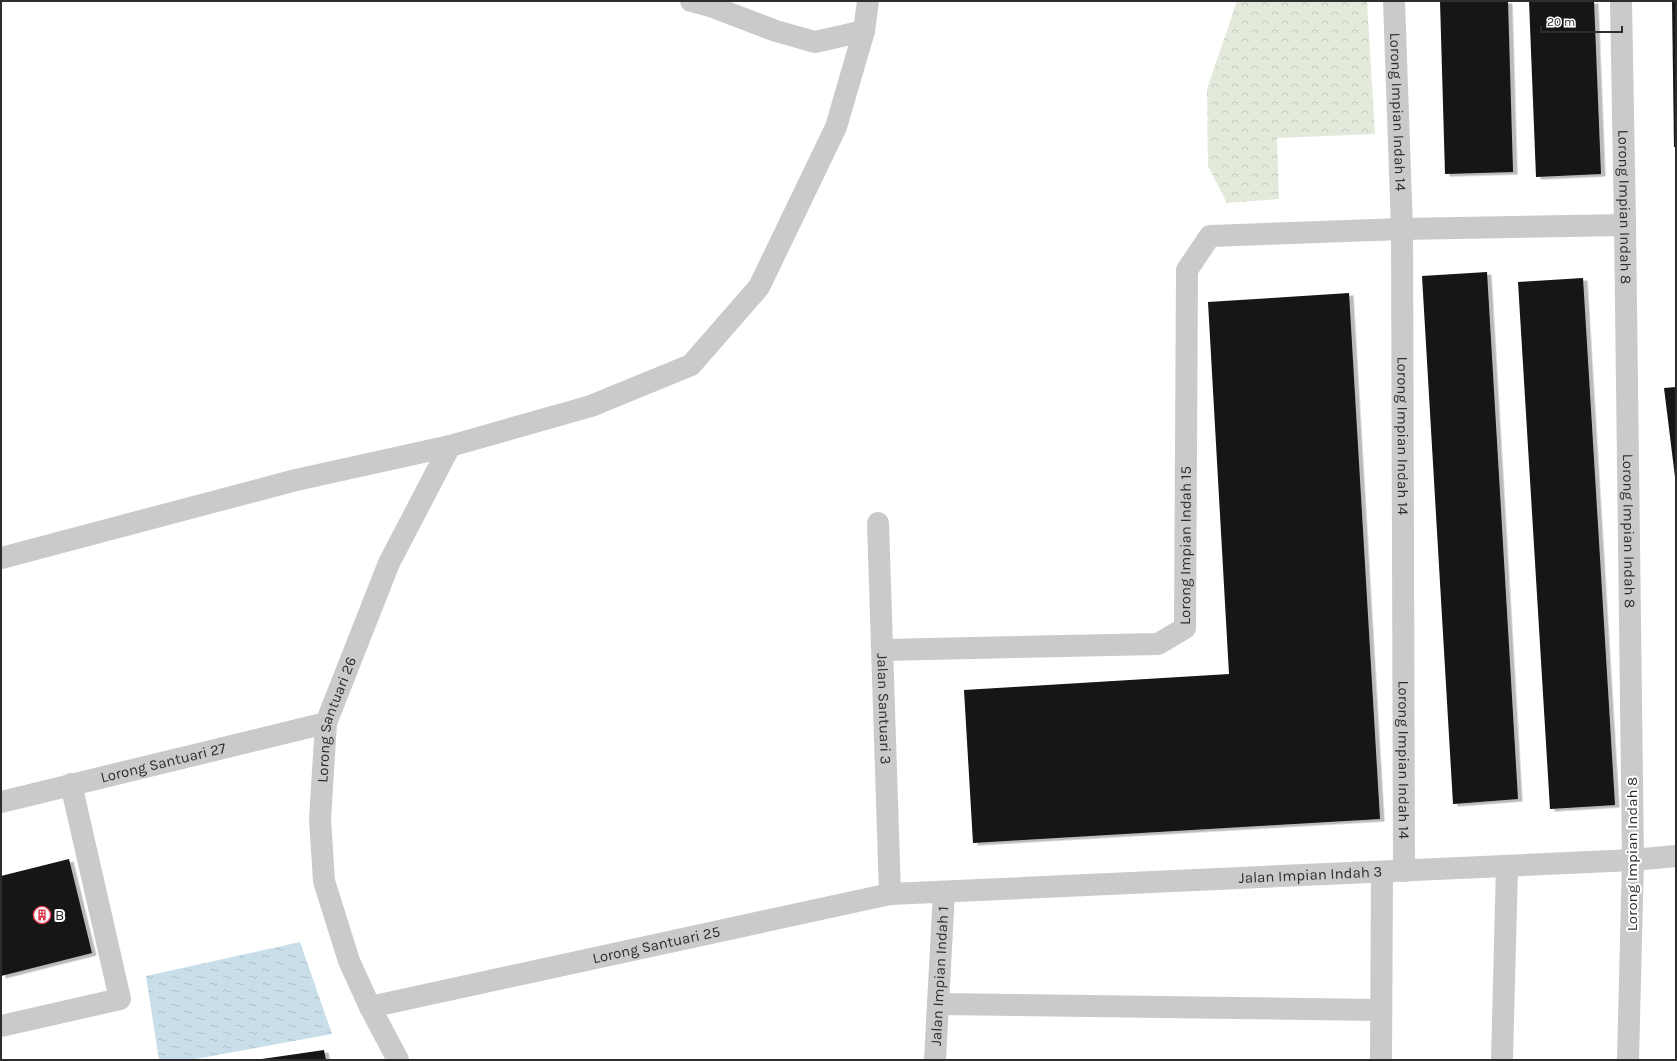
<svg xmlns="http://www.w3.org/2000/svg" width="1677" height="1061" viewBox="0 0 1677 1061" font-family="Karla,sans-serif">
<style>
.park{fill:url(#park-crowns)}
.water{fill:url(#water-ripples)}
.building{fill:#141414;filter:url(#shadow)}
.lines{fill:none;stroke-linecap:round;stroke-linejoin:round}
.minor{stroke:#cacaca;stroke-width:22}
.labels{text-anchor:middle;stroke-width:4;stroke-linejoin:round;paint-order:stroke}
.street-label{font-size:15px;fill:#2d2d2d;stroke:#fff}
.poi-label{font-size:15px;fill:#2d2d2d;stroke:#fff;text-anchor:start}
</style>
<defs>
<pattern id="park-crowns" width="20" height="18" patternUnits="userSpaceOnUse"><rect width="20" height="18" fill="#e4eadb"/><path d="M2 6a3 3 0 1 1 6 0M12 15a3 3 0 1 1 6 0" fill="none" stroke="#c4c9bc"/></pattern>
<pattern id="water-ripples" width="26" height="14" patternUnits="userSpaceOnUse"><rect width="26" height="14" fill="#c8dee9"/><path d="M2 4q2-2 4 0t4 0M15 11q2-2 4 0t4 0" fill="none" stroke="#acbfc8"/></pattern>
<filter id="shadow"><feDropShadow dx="4.5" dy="2.5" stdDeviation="0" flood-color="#0004"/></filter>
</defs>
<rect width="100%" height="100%" fill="#fff"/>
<path class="park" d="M 1237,1 L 1367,1 L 1375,134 L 1277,138 L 1279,199 L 1227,203 L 1208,166 L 1207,89 Z"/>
<path class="water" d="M 300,942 L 332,1034 L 190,1060 L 159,1060 L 146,976 Z"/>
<path class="building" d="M 1440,1 L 1508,1 L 1513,172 L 1445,174 Z
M 1529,1 L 1594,1 L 1601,174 L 1536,177 Z
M 1672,1 L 1676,1 L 1676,147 L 1674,147 Z
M 1487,272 L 1518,799 L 1453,804 L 1422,276 Z
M 1583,278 L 1615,805 L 1550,809 L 1518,282 Z
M 1349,293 L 1380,819 L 973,843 L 964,690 L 1229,674 L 1208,302 Z
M 1676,387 L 1676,477 L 1675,477 L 1664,388 Z
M 69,859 L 92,953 L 1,976 L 1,876 Z
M 324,1050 L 326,1060 L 262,1060 L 262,1059 Z"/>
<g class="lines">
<g class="minor">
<path d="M 691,1 L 713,7 L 776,31 L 815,42 L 864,31"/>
<path id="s1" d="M 1394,1 L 1402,229 L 1404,871"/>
<path id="s2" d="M 1621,1 L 1625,225 L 1633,860 L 1628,1060"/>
<path id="s3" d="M 878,523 L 890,894"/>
<path d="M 1,558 L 296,480 L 450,446 L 591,406 L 691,365 L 759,287 L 836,127 L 864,31 L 868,1"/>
<path id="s4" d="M 883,650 L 1158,644 L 1185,628 L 1187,270 L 1210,236 L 1402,229 L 1625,225"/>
<path id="s5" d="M 1,802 L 326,723"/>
<path d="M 938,1004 L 1381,1010"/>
<path id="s6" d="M 370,1007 L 890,894 L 1633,860 L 1676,856"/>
<path d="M 1,1026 L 120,999 L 71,784"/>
<path id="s7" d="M 398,1060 L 370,1007 L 349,961 L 324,881 L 320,819 L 326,723 L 389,563 L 450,446"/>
<path id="s8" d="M 935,1060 L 944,892"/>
<path d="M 1381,1060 L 1382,872"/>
<path d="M 1502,1060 L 1507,866"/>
</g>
</g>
<defs>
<symbol id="building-ring" viewBox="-11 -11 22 22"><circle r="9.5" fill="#fff" stroke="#dc374c" stroke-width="1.5"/><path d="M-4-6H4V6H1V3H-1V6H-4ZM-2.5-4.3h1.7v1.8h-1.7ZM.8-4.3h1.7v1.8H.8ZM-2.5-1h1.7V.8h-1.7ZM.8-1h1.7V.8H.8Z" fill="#dc374c"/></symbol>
</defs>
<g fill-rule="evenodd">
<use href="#building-ring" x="32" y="905" width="20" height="20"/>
</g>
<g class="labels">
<g class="street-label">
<text dy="5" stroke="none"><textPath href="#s1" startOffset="111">Lorong Impian Indah 14</textPath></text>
<text dy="5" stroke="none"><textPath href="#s2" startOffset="206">Lorong Impian Indah 8</textPath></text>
<text dy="5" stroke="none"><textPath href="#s1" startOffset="435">Lorong Impian Indah 14</textPath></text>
<text dy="5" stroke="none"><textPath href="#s2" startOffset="530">Lorong Impian Indah 8</textPath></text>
<text dy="5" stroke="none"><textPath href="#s4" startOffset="389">Lorong Impian Indah 15</textPath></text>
<text dy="5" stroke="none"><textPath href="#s3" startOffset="186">Jalan Santuari 3</textPath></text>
<text dy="5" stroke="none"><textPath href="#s7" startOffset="358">Lorong Santuari 26</textPath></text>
<text dy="5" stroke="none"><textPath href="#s1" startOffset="759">Lorong Impian Indah 14</textPath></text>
<text dy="5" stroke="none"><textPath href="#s5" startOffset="167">Lorong Santuari 27</textPath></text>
<text transform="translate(1632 854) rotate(-90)" y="5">Lorong Impian Indah 8</text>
<text dy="5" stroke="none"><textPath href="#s6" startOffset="953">Jalan Impian Indah 3</textPath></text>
<text dy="5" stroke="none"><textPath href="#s6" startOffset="293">Lorong Santuari 25</textPath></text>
<text dy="5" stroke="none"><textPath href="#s8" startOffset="84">Jalan Impian Indah 1</textPath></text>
</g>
<g class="poi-label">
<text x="55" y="920">B</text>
</g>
</g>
<rect width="1677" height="1061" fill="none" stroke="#2d2d2d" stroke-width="4"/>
<path d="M1541 26v6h81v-6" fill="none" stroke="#2d2d2d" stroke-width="2"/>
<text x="1547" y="26" font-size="12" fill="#2d2d2d" stroke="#ffffff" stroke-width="3" paint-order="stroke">20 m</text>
</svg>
